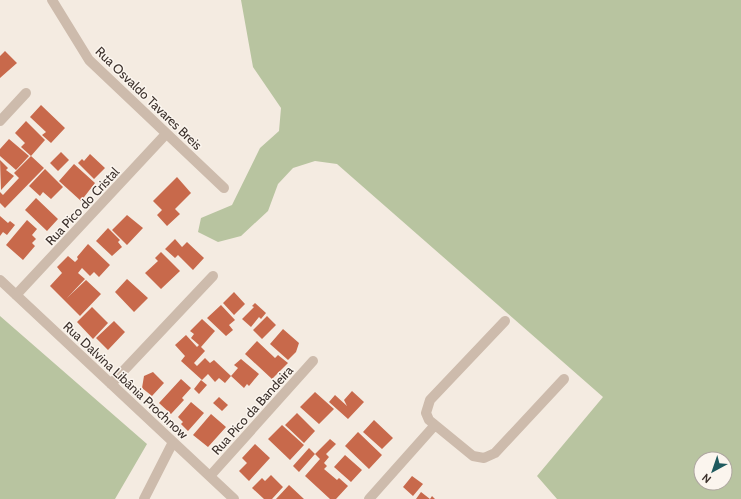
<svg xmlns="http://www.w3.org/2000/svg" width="741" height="499" viewBox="0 0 741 499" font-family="Cabin,sans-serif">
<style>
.green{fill:#b8c4a0;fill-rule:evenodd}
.building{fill:#c8694b}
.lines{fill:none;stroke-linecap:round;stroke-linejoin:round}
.minor{stroke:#cdbbac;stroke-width:10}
.labels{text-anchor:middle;stroke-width:3;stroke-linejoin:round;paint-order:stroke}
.street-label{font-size:13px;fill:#3b302b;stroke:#fbf5ee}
</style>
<rect width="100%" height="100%" fill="#f4ebe1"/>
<path class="green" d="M 241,0 L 741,0 L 741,499 L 557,499 L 537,476 L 603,397 L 337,164 L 315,161 L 293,168 L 278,184 L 268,211 L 241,236 L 218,242 L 198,232 L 201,218 L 232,205 L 260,148 L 279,131 L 281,108 L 253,67 ZM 701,459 L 725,459 L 725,483 L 701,483 Z
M 0,316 L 147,444 L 115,499 L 0,499 Z"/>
<path class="building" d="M 5,51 L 17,63 L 0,78 L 0,56 Z
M 41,105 L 65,128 L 51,143 L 42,135 L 46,132 L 30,117 Z
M 26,121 L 45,140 L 31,156 L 21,147 L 25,143 L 15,133 Z
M 9,139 L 29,156 L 16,170 L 0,156 L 0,149 Z
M 61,152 L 69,160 L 58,171 L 50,163 Z
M 90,154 L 105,168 L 94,179 L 78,163 L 82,159 L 84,161 Z
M 31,156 L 44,168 L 5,208 L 0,203 L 0,192 L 3,195 L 19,178 L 14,173 Z
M 0,160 L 8,168 L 6,170 L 14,176 L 1,190 Z
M 74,164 L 95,183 L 81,201 L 59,181 Z
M 45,169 L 63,187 L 51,199 L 43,192 L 40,196 L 29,186 Z
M 177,177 L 191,193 L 175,209 L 180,214 L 167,226 L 157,215 L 162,210 L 153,201 Z
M 36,198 L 58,219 L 47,231 L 25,210 Z
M 127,215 L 143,228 L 127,245 L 112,230 Z
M 0,216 L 8,223 L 10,221 L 15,225 L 7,235 L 3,232 L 0,236 Z
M 27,220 L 37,229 L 32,235 L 36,239 L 32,243 L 35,246 L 23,260 L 6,245 Z
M 108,228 L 120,240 L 118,242 L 122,247 L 112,256 L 96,241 Z
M 175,239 L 182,247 L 187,242 L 204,258 L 193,270 L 178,255 L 175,258 L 165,249 Z
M 88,244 L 110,265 L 99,277 L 94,272 L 90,276 L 82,268 L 78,273 L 85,279 L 67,298 L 86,280 L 101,294 L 80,316 L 50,286 L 62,273 L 57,267 L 68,256 L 75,262 L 78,259 L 77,257 Z
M 161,252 L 180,271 L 161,289 L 145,273 L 158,261 L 155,258 Z
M 127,279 L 148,298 L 134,312 L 115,292 Z
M 234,292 L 245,304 L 234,315 L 223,303 Z
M 255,303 L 266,313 L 261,319 L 259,317 L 251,327 L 242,319 L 254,307 L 252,306 Z
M 221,305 L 235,320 L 229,325 L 233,330 L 226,336 L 207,318 Z
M 92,307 L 108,323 L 93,339 L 77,322 Z
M 267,316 L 276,325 L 262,339 L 253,330 Z
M 202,319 L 215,331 L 201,347 L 205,351 L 194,363 L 197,366 L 205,358 L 210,363 L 214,360 L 231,376 L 225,383 L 219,378 L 215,382 L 208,374 L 202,380 L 181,361 L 185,356 L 175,345 L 186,335 L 197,347 L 199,345 L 191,338 L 194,334 L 190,331 Z
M 114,321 L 125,332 L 108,350 L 96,338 Z
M 283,329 L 299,343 L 296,352 L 288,360 L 270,344 Z
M 257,341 L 275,358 L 278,355 L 288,363 L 272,379 L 245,354 Z
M 241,359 L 259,374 L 249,386 L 247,384 L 244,388 L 231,376 L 238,368 L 234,365 Z
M 153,372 L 164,383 L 152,396 L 142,388 L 144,376 Z
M 181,379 L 191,388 L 182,398 L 184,400 L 171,414 L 159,403 Z
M 201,380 L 207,385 L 199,394 L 194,389 Z
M 352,391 L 364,402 L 348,419 L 329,402 L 335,395 L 347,406 L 344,400 Z
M 315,392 L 334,409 L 319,424 L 300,407 Z
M 219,397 L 228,405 L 222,411 L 213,403 Z
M 191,402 L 204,413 L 188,431 L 181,424 L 183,422 L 178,417 Z
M 297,413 L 315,431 L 304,443 L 285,425 Z
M 211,414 L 226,427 L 208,447 L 193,435 Z
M 374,420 L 393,438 L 382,449 L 363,432 Z
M 282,425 L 304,445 L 290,460 L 268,439 Z
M 358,432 L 382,455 L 369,469 L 345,446 Z
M 330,439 L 336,444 L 326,454 L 329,457 L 324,463 L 327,466 L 324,469 L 337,480 L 339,478 L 348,486 L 336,499 L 330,499 L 305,476 L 320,459 L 315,454 L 299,472 L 293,466 L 309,448 L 315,454 Z
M 255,444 L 270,458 L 249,481 L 239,471 L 247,463 L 242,458 Z
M 345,455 L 362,470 L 351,482 L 334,467 Z
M 271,475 L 283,487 L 272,499 L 264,499 L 252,488 L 262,478 L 265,481 Z
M 412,476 L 423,484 L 413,496 L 403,487 Z
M 289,485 L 304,499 L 276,499 Z
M 421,492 L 430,499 L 432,496 L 435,499 L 416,499 Z"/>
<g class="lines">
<path class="minor" d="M 52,0 L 89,60 L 224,188
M 0,121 L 26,93
M 0,280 L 234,499
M 16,295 L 166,134
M 505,321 L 430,400 L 426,413 L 429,420 L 473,456 L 484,458 L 495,453 L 564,379
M 111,384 L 213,276
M 210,476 L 313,361
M 144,499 L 173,442
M 369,499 L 435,425"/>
</g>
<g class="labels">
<g class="street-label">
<text transform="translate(149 98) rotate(44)" y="5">Rua Osvaldo Tavares Breis</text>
<text transform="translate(82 206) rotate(-47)" y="5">Rua Pico do Cristal</text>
<text transform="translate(126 380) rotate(43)" y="5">Rua Dalvina Libânia Prochnow</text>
<text transform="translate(252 410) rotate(-48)" y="5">Rua Pico da Bandeira</text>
</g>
</g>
<g transform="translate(713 471) rotate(220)"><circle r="19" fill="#fbf5ee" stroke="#aea6a0"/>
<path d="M0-3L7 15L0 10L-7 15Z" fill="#1f5a5e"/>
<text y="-6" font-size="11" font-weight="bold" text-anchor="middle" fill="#3b302b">N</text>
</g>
</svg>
